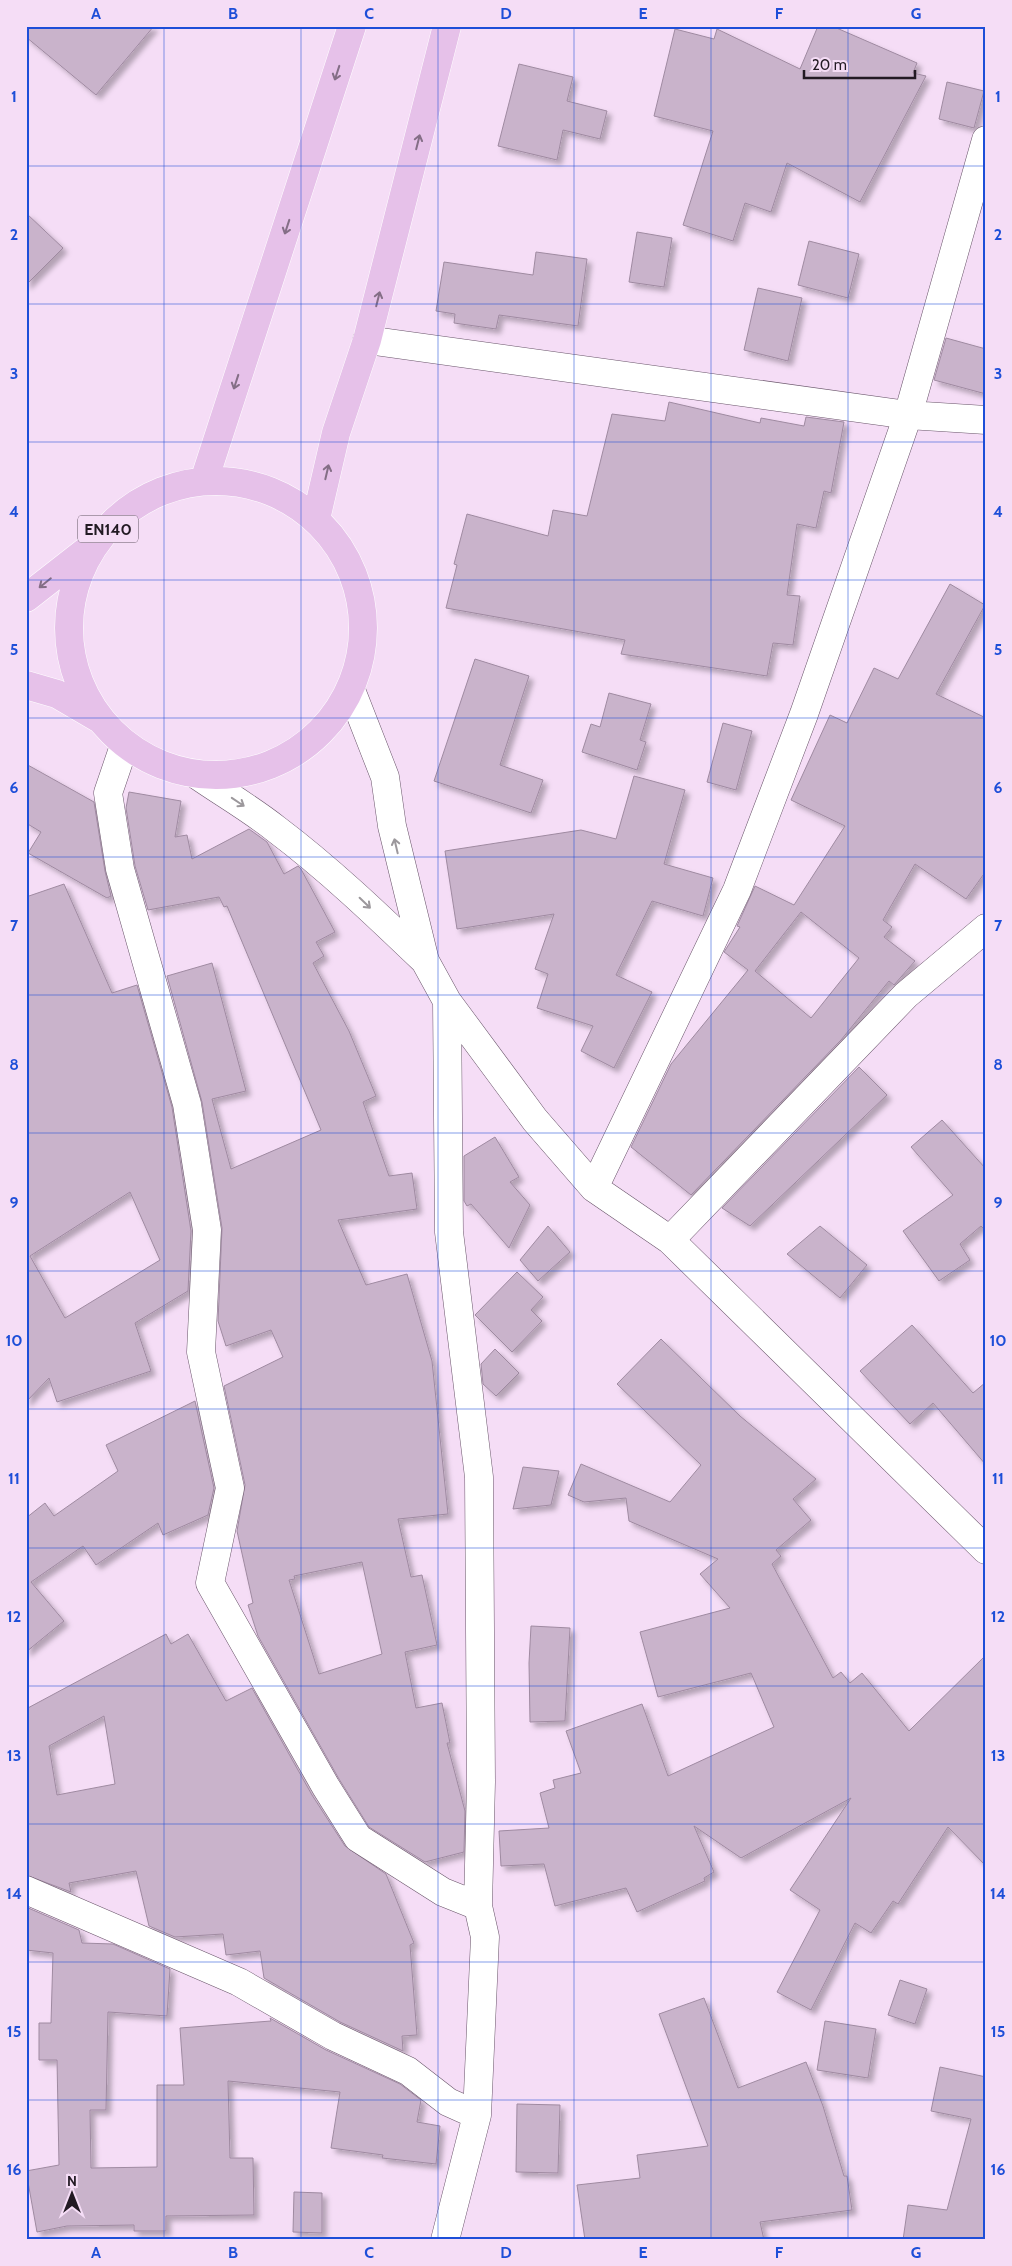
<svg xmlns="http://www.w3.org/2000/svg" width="1012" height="2266" viewBox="0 0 1012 2266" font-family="Cabin,sans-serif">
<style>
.building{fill:#c9b3cb;stroke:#9f8aa1;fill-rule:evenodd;filter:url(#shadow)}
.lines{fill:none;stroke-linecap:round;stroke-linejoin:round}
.minor-casing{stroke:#69556a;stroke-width:29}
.major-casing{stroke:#fff;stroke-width:29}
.minor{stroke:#fff;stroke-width:28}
.major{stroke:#e6c1e9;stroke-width:28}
.oneway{stroke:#846e86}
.oneway2{stroke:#9c989c}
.grid{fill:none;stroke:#1d4ed8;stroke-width:1;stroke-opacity:0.55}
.labels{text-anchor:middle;stroke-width:5;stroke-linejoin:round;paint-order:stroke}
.shield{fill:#f5ddf6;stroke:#615462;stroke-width:1}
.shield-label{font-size:16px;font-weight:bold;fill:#221a23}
.neatline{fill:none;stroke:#1d4ed8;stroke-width:2}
.grid-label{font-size:16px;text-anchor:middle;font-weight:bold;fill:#1d4ed8}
</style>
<defs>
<filter id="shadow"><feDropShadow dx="4.5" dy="4.5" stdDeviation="2.5" flood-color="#0004"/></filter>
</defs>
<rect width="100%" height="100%" fill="#f5ddf6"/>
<path class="building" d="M 26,26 L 154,26 L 96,95 L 26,37 Z
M 818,26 L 832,26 L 917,63 L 913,73 L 926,76 L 860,202 L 787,163 L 771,212 L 745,203 L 733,241 L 683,225 L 713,131 L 654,116 L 675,29 L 714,39 L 717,29 L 800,69 Z
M 519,64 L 573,77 L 567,101 L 607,111 L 600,139 L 563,130 L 557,160 L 498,146 Z
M 947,82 L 984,91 L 974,128 L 939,119 Z
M 26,213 L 63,248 L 26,285 Z
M 637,232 L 672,238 L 664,287 L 629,282 Z
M 809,241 L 859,254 L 848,298 L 798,285 Z
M 536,252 L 587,259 L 578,326 L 499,315 L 496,329 L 454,323 L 455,314 L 436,311 L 444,262 L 533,275 Z
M 758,288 L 802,298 L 788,361 L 744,350 Z
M 946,338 L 986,349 L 986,394 L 934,380 Z
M 669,402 L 760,423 L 761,418 L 804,426 L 806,417 L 844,422 L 831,493 L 824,491 L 816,528 L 797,524 L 787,595 L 800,596 L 793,645 L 773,643 L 767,676 L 621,654 L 625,640 L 446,608 L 457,565 L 454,564 L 467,514 L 548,536 L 553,510 L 587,516 L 612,414 L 665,421 Z
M 950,584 L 985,605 L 936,694 L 986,718 L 986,871 L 966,899 L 915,864 L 883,920 L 892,927 L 884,937 L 915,961 L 894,985 L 889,981 L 841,1040 L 691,1195 L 631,1147 L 671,1064 L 748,970 L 724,952 L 740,927 L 737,926 L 755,886 L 794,905 L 845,826 L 791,800 L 830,715 L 847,723 L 874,668 L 898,679 ZM 801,912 L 859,958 L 811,1018 L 755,971 Z
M 475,659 L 529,676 L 500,765 L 543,780 L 531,813 L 434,781 Z
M 609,693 L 651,704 L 640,740 L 646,742 L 637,770 L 582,752 L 591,724 L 600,727 Z
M 723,723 L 752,731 L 736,790 L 707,782 Z
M 26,764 L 94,802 L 105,871 L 111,896 L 107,898 L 28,853 L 41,832 L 26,823 Z
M 634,776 L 685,790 L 664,864 L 713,878 L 703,916 L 652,901 L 616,975 L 652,992 L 614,1068 L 581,1051 L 593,1026 L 537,1008 L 548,974 L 535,969 L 554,914 L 457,929 L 445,851 L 581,830 L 616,839 Z
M 129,792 L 181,801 L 175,837 L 187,835 L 192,859 L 249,829 L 267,842 L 284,874 L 298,866 L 301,869 L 335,932 L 316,942 L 324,956 L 313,963 L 349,1031 L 376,1096 L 363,1102 L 389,1176 L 412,1173 L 417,1209 L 338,1220 L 366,1285 L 407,1274 L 432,1361 L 448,1514 L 398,1519 L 411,1577 L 422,1575 L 437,1645 L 405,1652 L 416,1708 L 442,1703 L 450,1743 L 447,1743 L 465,1811 L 464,1852 L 425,1862 L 369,1827 L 339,1779 L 258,1636 L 248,1605 L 253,1603 L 237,1531 L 245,1485 L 224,1386 L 283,1357 L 271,1330 L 226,1346 L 218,1321 L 222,1228 L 202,1102 L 167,976 L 212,963 L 246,1091 L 212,1099 L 231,1169 L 321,1130 L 227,906 L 224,907 L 219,897 L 148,910 L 135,866 L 126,808 ZM 362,1562 L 382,1654 L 319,1674 L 289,1580 L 295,1579 L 294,1576 Z
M 64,884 L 112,993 L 137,985 L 172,1107 L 191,1231 L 188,1291 L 135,1323 L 151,1371 L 57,1402 L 49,1378 L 26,1402 L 26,897 ZM 130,1192 L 160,1260 L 65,1318 L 30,1256 Z
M 859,1067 L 887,1095 L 750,1226 L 722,1208 Z
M 942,1120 L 986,1169 L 986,1231 L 981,1226 L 960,1244 L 970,1260 L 939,1281 L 903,1231 L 953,1195 L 911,1147 Z
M 495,1137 L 519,1177 L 510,1182 L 530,1205 L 509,1248 L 471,1204 L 467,1206 L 464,1201 L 464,1156 Z
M 548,1226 L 570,1252 L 538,1281 L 520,1260 Z
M 820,1226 L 867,1265 L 840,1298 L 787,1254 Z
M 517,1272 L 543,1297 L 531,1310 L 542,1321 L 512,1352 L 475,1315 Z
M 912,1325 L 973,1393 L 986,1382 L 986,1465 L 933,1403 L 910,1424 L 860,1371 Z
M 661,1339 L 740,1416 L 816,1479 L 793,1499 L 811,1520 L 776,1550 L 781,1556 L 772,1564 L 833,1678 L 841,1672 L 850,1683 L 862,1673 L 909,1731 L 986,1655 L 986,1866 L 948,1827 L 898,1904 L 893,1901 L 871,1933 L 855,1923 L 811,2010 L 777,1992 L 820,1910 L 790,1890 L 851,1798 L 741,1858 L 694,1826 L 714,1872 L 704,1878 L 705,1881 L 637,1912 L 626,1888 L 555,1906 L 544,1864 L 501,1866 L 499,1831 L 549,1828 L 540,1793 L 555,1788 L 553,1780 L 581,1773 L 566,1731 L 642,1704 L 668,1776 L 774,1727 L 751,1673 L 658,1697 L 640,1632 L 730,1608 L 700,1574 L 718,1559 L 629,1521 L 626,1498 L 584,1502 L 568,1495 L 581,1464 L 670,1502 L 701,1465 L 617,1384 Z
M 495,1349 L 519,1373 L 496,1396 L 483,1384 L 481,1364 Z
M 195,1401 L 214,1488 L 208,1515 L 163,1535 L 158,1523 L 96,1565 L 83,1546 L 31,1582 L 64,1621 L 26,1652 L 26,1518 L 45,1503 L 54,1516 L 118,1471 L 106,1445 Z
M 523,1467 L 559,1471 L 551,1505 L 513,1509 Z
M 531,1626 L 570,1628 L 565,1721 L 530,1722 L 529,1663 Z
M 166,1634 L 171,1644 L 188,1634 L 226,1701 L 252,1688 L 312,1795 L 345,1846 L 386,1874 L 414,1943 L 410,1945 L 417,2035 L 402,2036 L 403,2051 L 340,2022 L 264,1978 L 260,1951 L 226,1955 L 223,1934 L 175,1937 L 149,1926 L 136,1871 L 69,1883 L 71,1892 L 26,1875 L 26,1709 ZM 104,1716 L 115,1784 L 57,1795 L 49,1746 Z
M 26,1907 L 79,1930 L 82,1943 L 113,1944 L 170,1969 L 167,2016 L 108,2012 L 106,2110 L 90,2110 L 91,2168 L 157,2167 L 157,2085 L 184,2085 L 180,2028 L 271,2021 L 270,2018 L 326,2050 L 400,2084 L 421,2100 L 417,2122 L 440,2126 L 436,2164 L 382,2158 L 383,2155 L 331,2148 L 340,2092 L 228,2081 L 230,2158 L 253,2158 L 254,2215 L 166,2216 L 166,2231 L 134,2231 L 134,2225 L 67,2226 L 37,2232 L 26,2171 L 59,2165 L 57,2060 L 39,2060 L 39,2023 L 51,2023 L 53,1953 L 26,1950 Z
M 900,1980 L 927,1989 L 915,2024 L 888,2015 Z
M 704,1998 L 738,2088 L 806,2062 L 823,2106 L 844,2176 L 847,2176 L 852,2210 L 760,2222 L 764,2240 L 585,2240 L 577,2185 L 640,2178 L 637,2155 L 708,2146 L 659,2014 Z
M 825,2021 L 876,2029 L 868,2078 L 817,2070 Z
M 940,2067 L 986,2077 L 986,2240 L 903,2240 L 908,2205 L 947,2210 L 971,2119 L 931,2111 Z
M 517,2104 L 560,2105 L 558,2173 L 516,2172 Z
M 294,2192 L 322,2193 L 322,2233 L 293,2232 Z"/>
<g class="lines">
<defs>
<path id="minor" d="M 367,340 L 908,415 L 986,420
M 351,690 L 385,777 L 392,826 L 425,961 L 447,1001 L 535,1120 L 594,1188 L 670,1240 L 986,1550
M 124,746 L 108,793 L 120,869 L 187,1104 L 207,1230 L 201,1352 L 230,1488 L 210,1583 L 326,1787 L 358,1838 L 443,1892 L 478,1906
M 197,775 C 223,793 251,809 276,829 C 329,869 377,915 425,961
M 594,1188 L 737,890 L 804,714 L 908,415 L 986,140
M 670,1240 L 906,995 L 986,928
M 26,1890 L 239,1982 L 333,2036 L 408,2071 L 448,2102 L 477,2115
M 445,2240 L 477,2115 L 485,1937 L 478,1906 L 481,1782 L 479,1477 L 449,1232 L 447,1001"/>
<path id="major" d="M69 628a147 147 0 1 1 294 0a147 147 0 1 1-294 0Z
M 204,481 L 352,26
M 316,519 L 336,433 L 367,340 L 447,26
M 26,598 L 90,548
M 26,685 L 57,694 L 98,718"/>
</defs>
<use href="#minor" class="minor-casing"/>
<use href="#major" class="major-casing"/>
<use href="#minor" class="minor"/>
<use href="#major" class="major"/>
</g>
<defs><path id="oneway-shaft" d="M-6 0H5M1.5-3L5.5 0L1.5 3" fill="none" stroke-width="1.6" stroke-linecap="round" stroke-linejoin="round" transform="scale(1.25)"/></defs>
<g class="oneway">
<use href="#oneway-shaft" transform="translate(337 73) rotate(108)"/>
<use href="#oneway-shaft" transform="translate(418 142) rotate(-76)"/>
<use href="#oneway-shaft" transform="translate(287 227) rotate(108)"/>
<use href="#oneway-shaft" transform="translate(378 299) rotate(-76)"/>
<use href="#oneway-shaft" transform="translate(236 382) rotate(108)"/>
<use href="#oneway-shaft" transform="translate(327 472) rotate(-77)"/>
<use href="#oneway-shaft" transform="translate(45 583) rotate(141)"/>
</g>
<g class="oneway2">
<use href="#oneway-shaft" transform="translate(238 802) rotate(34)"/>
<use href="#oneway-shaft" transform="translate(396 846) rotate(-103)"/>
<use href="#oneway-shaft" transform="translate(365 903) rotate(44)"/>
</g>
<path class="grid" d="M 164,26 L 164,2240M 301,26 L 301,2240M 438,26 L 438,2240M 574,26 L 574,2240M 711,26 L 711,2240M 848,26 L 848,2240M 26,166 L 986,166M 26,304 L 986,304M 26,442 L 986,442M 26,580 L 986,580M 26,718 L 986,718M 26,857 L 986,857M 26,995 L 986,995M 26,1133 L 986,1133M 26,1271 L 986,1271M 26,1409 L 986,1409M 26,1548 L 986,1548M 26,1686 L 986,1686M 26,1824 L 986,1824M 26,1962 L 986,1962M 26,2100 L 986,2100"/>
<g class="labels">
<rect class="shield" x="78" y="515.5" width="60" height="27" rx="4"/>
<g class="shield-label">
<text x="108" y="535">EN140</text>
</g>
</g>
<rect width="1012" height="2266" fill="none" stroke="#f5ddf6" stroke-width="55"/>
<g transform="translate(72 2194)" stroke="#f5ddf6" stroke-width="4" paint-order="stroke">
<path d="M0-4L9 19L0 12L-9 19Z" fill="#221a23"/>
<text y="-8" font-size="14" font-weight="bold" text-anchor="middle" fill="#221a23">N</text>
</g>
<path d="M804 70v8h111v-8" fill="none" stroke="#221a23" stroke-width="2.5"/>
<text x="812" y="70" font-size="15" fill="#221a23" stroke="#f5ddf6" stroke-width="4" paint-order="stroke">20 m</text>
<rect x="28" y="28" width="956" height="2210" class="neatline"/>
<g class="grid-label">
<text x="96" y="19">A</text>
<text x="233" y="19">B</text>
<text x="369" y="19">C</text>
<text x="506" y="19">D</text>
<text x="643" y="19">E</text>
<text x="779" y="19">F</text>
<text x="916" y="19">G</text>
<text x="14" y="102">1</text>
<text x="998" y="102">1</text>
<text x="14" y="240">2</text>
<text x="998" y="240">2</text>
<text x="14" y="379">3</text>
<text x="998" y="379">3</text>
<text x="14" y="517">4</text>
<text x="998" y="517">4</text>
<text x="14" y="655">5</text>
<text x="998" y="655">5</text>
<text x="14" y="793">6</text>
<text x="998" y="793">6</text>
<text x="14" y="931">7</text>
<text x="998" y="931">7</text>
<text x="14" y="1070">8</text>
<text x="998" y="1070">8</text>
<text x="14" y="1208">9</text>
<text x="998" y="1208">9</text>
<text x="14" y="1346">10</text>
<text x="998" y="1346">10</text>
<text x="14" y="1484">11</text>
<text x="998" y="1484">11</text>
<text x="14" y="1622">12</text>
<text x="998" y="1622">12</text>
<text x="14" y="1761">13</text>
<text x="998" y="1761">13</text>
<text x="14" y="1899">14</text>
<text x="998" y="1899">14</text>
<text x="14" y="2037">15</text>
<text x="998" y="2037">15</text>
<text x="14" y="2175">16</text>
<text x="998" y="2175">16</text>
<text x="96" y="2258">A</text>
<text x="233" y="2258">B</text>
<text x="369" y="2258">C</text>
<text x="506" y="2258">D</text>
<text x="643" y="2258">E</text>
<text x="779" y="2258">F</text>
<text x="916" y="2258">G</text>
</g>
</svg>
